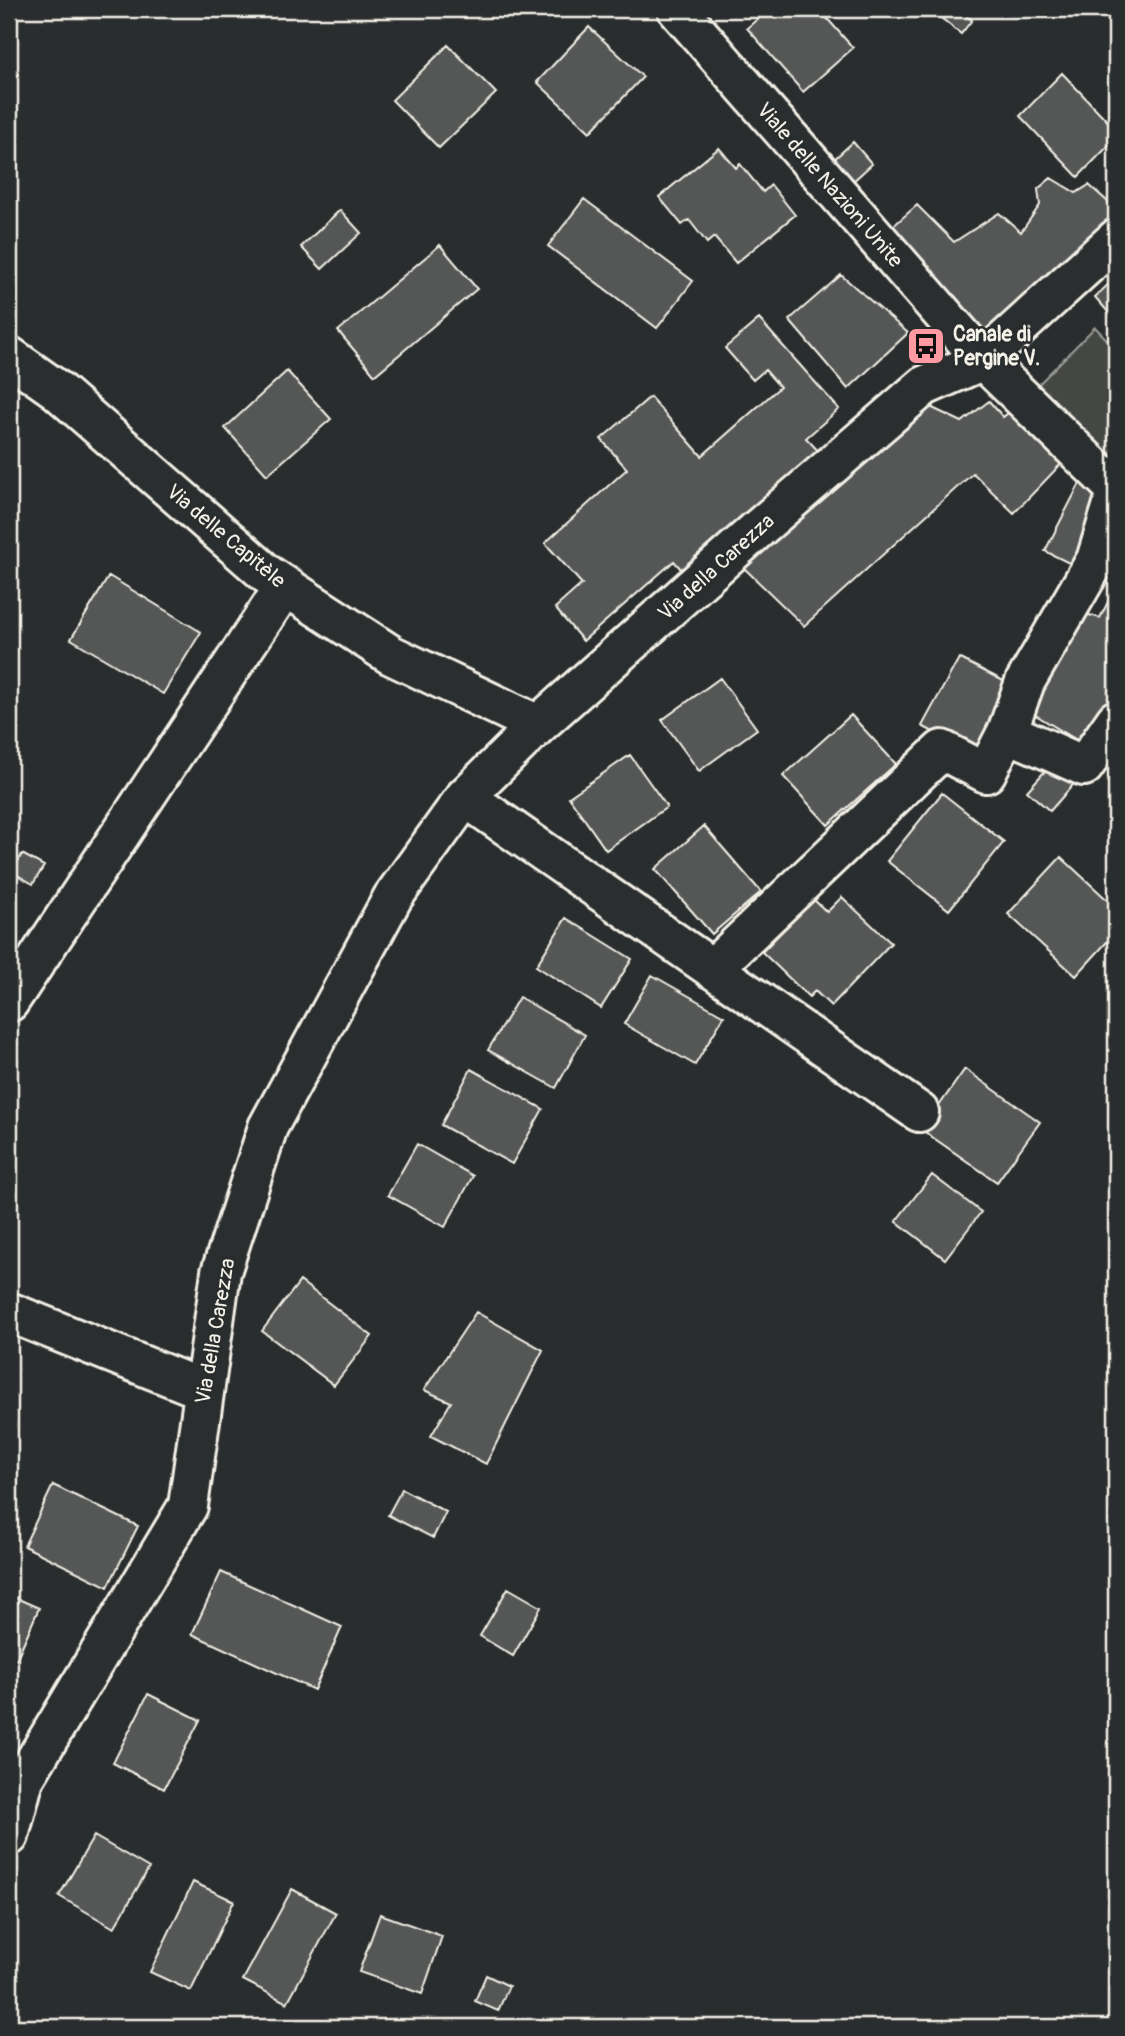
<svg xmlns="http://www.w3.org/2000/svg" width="1125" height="2036" viewBox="0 0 1125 2036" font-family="Pangolin,sans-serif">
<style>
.green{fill:#444645;stroke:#9c9c96;stroke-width:2}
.building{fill:#555756;stroke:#f4f1e8;stroke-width:2}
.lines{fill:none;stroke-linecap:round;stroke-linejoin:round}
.minor-casing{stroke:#f4f1e8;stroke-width:44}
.minor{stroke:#2a2d2e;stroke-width:38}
.labels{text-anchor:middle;stroke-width:5;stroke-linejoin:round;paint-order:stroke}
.street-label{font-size:21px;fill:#f4f1e8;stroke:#2a2d2e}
.poi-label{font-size:21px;font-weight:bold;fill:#f4f1e8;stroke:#2a2d2e;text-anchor:start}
</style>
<rect width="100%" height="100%" fill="#2a2d2e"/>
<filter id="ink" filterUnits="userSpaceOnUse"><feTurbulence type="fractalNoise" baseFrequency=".0143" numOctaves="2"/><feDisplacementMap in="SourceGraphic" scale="14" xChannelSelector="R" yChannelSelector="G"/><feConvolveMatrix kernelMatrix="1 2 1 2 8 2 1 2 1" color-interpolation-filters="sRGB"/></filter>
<g filter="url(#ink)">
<path class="green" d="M 1095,327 L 1116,349 L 1116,447 L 1105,458 L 1030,393 Z"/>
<path class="building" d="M 769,9 L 819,9 L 853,48 L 803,92 L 747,28 Z
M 938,9 L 957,9 L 972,20 L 961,34 L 935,13 Z
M 589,27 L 643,77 L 590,132 L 537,82 Z
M 448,45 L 496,93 L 439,148 L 392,100 Z
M 1062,73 L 1116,130 L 1116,138 L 1078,177 L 1020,116 Z
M 853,142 L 872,164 L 851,183 L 831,162 Z
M 719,148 L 736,168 L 740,164 L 763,192 L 771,185 L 795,215 L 736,263 L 714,237 L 707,243 L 689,220 L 682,225 L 659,197 Z
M 1051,178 L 1076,193 L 1089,185 L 1116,209 L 1116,221 L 980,349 L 884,234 L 917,205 L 954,242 L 999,213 L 1021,232 L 1040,205 L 1038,189 Z
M 584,199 L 693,281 L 657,328 L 548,246 Z
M 340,210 L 361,233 L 322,269 L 301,247 Z
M 440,245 L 477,289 L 375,375 L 338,331 Z
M 841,275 L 908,333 L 848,389 L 789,320 Z
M 1116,277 L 1116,321 L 1095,297 Z
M 759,319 L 839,409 L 806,438 L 824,457 L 688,577 L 674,561 L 583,641 L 555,608 L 582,584 L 545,543 L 627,469 L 601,439 L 650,397 L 702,456 L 780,387 L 765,370 L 753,380 L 725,348 Z
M 287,371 L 331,419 L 267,475 L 225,428 Z
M 989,401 L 1003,417 L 1013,409 L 1062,463 L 1014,513 L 973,473 L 804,626 L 743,567 L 924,404 L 962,422 Z
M 1080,483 L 1114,500 L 1079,568 L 1045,551 Z
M 109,576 L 201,632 L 163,694 L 71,639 Z
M 1116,586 L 1116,710 L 1093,750 L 1021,706 L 1075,611 L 1100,618 Z
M 959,658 L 1019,689 L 982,758 L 922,726 Z
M 720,678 L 757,729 L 699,771 L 662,720 Z
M 851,715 L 896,764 L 828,825 L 783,776 Z
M 630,755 L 667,807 L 606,850 L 569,797 Z
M 1055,760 L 1078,779 L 1050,811 L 1027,791 Z
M 942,793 L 1004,842 L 949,910 L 887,861 Z
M 704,826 L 761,892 L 712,934 L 655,869 Z
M 22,854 L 44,866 L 33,884 L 12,872 Z
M 1061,857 L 1116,908 L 1116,932 L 1076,976 L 1008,914 Z
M 842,897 L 891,943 L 831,1006 L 815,991 L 809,997 L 762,952 L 813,899 L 827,912 Z
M 566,918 L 632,959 L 601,1008 L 536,966 Z
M 652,975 L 724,1016 L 695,1065 L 624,1024 Z
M 519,997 L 585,1035 L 556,1088 L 488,1050 Z
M 471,1069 L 543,1109 L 512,1164 L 441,1125 Z
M 965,1069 L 1040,1122 L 997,1182 L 922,1130 Z
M 417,1144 L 473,1176 L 445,1227 L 388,1195 Z
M 932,1175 L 981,1212 L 945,1259 L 896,1221 Z
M 300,1281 L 372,1336 L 334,1385 L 262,1331 Z
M 476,1312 L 543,1350 L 486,1464 L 431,1436 L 451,1402 L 424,1390 Z
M 53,1485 L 138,1526 L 108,1587 L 24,1546 Z
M 402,1489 L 446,1512 L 433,1538 L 388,1515 Z
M 221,1572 L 342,1627 L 314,1690 L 192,1634 Z
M 508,1588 L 541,1607 L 513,1656 L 480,1636 Z
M 9,1595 L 39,1608 L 16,1660 L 9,1656 Z
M 148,1694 L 200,1720 L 164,1789 L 113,1763 Z
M 94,1836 L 149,1868 L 114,1928 L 59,1896 Z
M 193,1882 L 234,1901 L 191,1991 L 150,1972 Z
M 292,1889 L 336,1913 L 287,2003 L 243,1980 Z
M 380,1914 L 442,1936 L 422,1994 L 359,1972 Z
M 486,1975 L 509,1986 L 498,2011 L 475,2001 Z"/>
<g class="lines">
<defs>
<path id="minor" d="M 677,9 L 983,360 L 1116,489
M 9,356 L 57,390 L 268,575 L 391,655 L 538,725
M 1007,732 L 1025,682 L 1096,560 L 1116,495
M 465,797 L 919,1112
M 712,969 L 942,750 L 986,773 L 1007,732 L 1084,766 L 1116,720
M 9,1002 L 285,586
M 9,1312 L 204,1390
M 9,1836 L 24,1779 L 188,1506 L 221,1272 L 268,1127 L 393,897 L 465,797 L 538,725 L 758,529 L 924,386 L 983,360 L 1116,239"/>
</defs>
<use href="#minor" class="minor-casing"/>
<use href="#minor" class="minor"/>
</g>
</g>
<defs>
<symbol id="bus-square" viewBox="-11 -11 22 22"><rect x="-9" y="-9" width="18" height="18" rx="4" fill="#ff9aa2" stroke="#2a2d2e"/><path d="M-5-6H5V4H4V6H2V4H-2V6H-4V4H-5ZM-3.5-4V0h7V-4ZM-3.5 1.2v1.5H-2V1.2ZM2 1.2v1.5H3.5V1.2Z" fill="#111"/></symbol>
</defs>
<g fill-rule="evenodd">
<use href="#bus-square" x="904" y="324" width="44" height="44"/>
</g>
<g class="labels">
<g class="street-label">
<text transform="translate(830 185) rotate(49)" y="7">Viale delle Nazioni Unite</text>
<text transform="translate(226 536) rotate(40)" y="7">Via delle Capitèle</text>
<text transform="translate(716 567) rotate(-42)" y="7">Via della Carezza</text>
<text transform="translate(215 1331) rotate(-80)" y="7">Via della Carezza</text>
</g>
<g class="poi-label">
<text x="953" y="341">Canale di<tspan x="953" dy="24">Pergine V.</tspan></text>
</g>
</g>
<rect width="1125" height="2036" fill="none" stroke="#2a2d2e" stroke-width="35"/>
<rect x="18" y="18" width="1090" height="2001" fill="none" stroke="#f4f1e8" stroke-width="2.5" filter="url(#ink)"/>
</svg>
